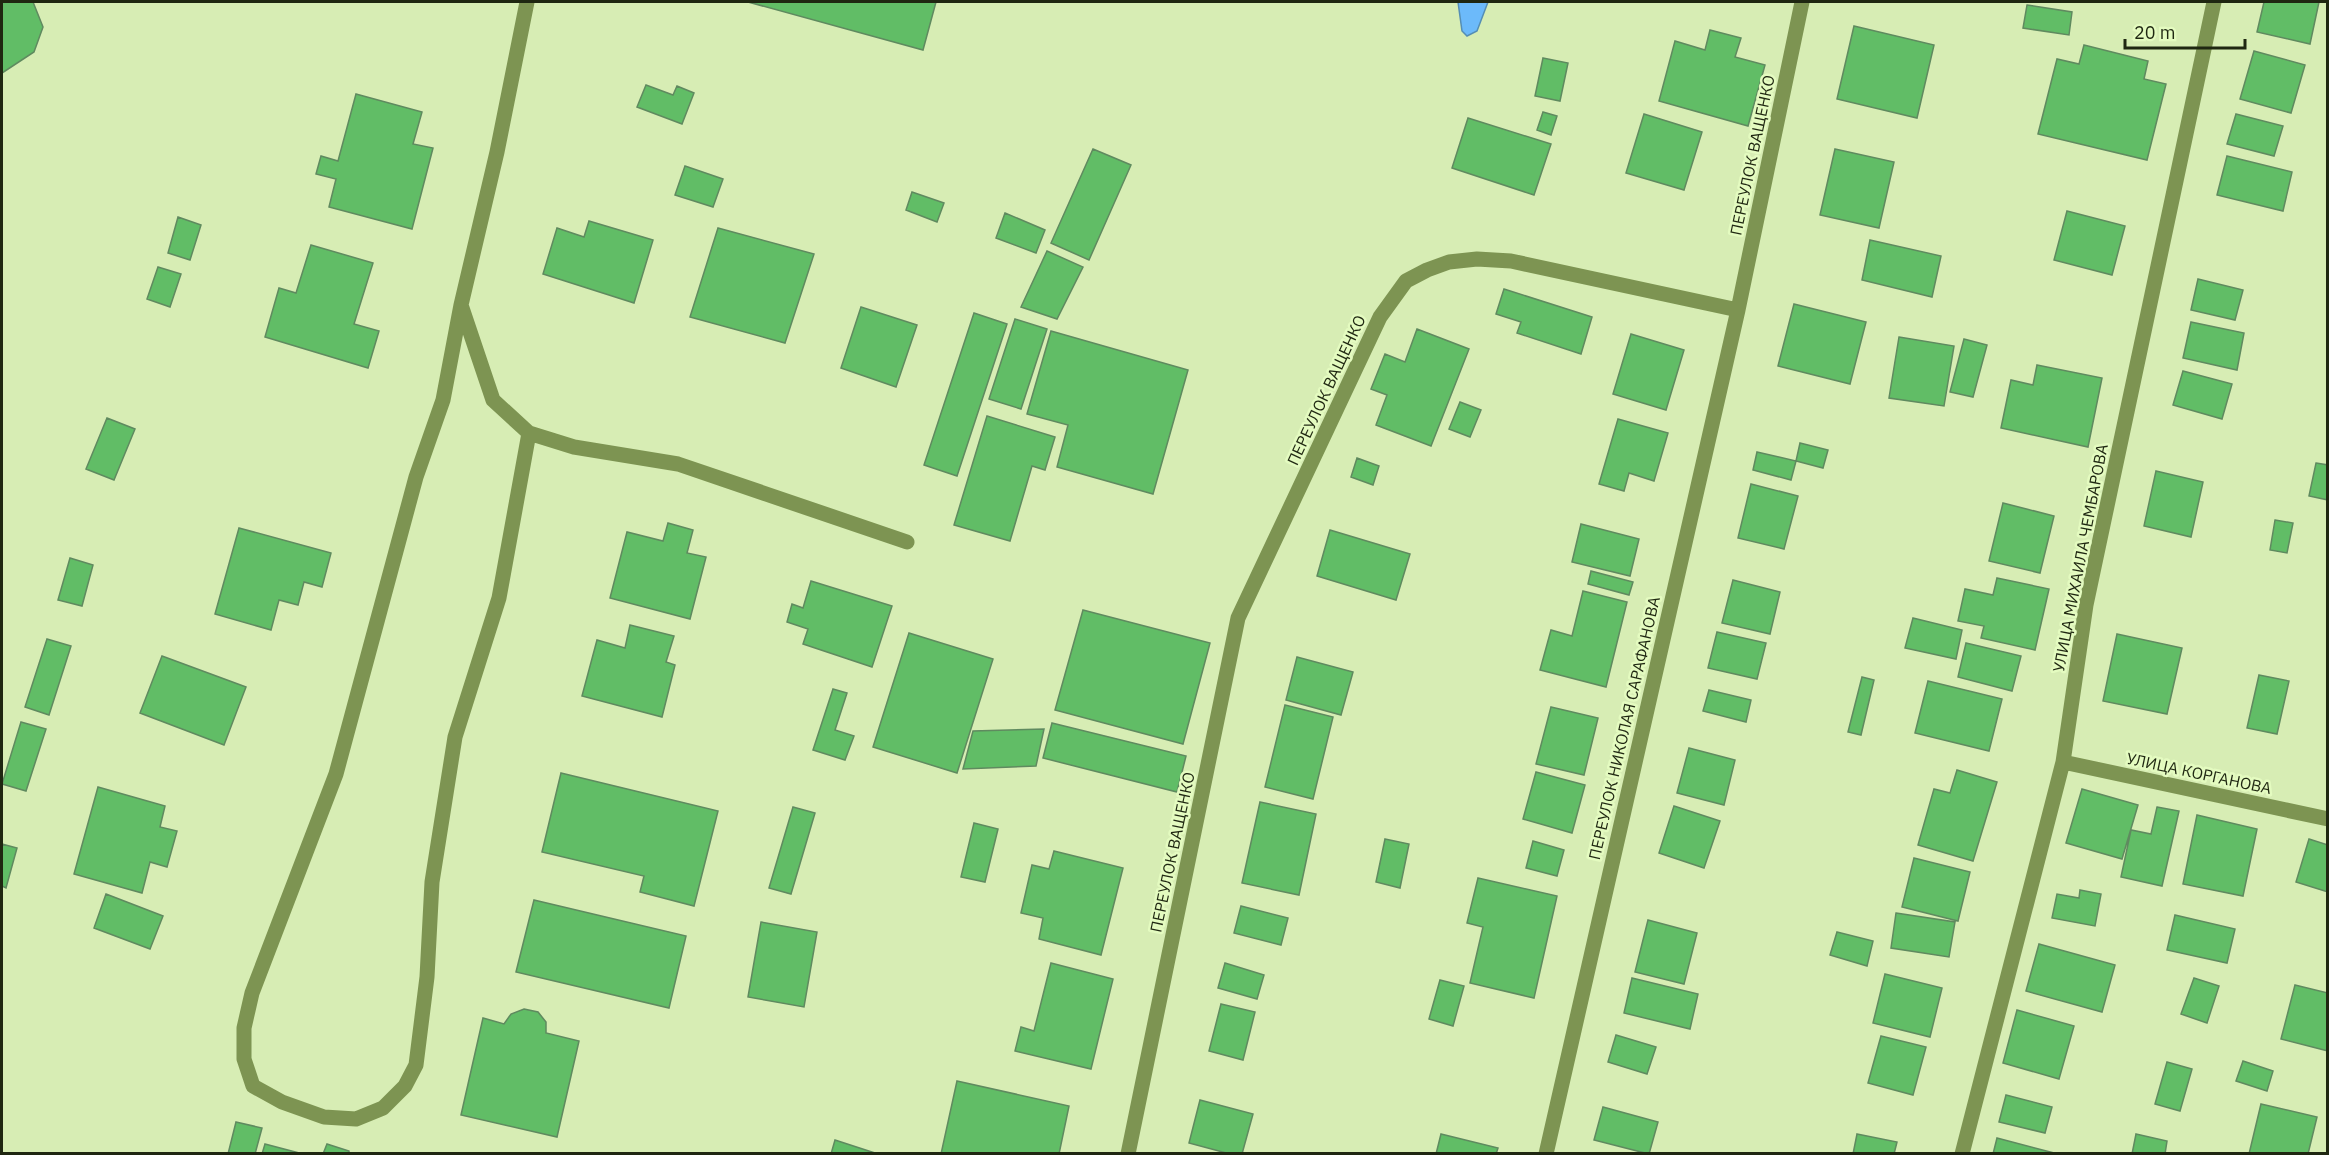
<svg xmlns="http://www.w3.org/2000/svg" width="2329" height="1155" viewBox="0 0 2329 1155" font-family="'IBM Plex Sans',sans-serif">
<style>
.water{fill:#6cbafa;stroke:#558eb4;stroke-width:1.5}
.building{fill:#61bd66;stroke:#5f8a5f;stroke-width:1.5}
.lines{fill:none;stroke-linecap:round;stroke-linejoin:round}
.service{stroke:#7d9452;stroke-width:15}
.minor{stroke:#7d9452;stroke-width:15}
.labels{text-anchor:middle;stroke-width:5;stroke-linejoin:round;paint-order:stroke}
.street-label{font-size:16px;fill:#1f2711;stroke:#e4fbc0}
</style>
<rect width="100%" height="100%" fill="#d7edb4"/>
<path class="water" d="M 1458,2 L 1488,2 L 1477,31 L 1467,36 L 1462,31 Z"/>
<path class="building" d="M 2,2 L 33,2 L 43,27 L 34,52 L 2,73 Z
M 748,2 L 936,2 L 923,50 Z
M 2264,2 L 2319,2 L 2310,44 L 2257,32 Z
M 2027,5 L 2072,12 L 2069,35 L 2023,28 Z
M 1854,26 L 1934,45 L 1917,118 L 1837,99 Z
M 1710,30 L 1741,38 L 1735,57 L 1765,65 L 1748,126 L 1659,101 L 1675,41 L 1705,50 Z
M 2084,45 L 2148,61 L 2144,79 L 2166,84 L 2147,160 L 2038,134 L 2057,59 L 2079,64 Z
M 2254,51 L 2305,65 L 2291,113 L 2240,99 Z
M 1543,58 L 1568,63 L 1560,101 L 1535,96 Z
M 646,85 L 673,95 L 677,86 L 694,93 L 682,124 L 637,107 Z
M 356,94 L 422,112 L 413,144 L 433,148 L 412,229 L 329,207 L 336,179 L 316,174 L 321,156 L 338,161 Z
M 1543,112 L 1557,116 L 1551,135 L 1537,130 Z
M 1644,114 L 1702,132 L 1684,190 L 1626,173 Z
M 2236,114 L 2283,126 L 2274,156 L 2227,144 Z
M 1468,118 L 1551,144 L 1534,195 L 1452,168 Z
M 1093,149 L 1131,165 L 1089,260 L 1051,243 Z
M 1835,149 L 1894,162 L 1879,228 L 1820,215 Z
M 2227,156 L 2292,172 L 2283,211 L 2217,195 Z
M 685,166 L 723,179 L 713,207 L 675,195 Z
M 912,192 L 944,203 L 937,222 L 906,210 Z
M 2067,211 L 2125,226 L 2112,275 L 2054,260 Z
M 1005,213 L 1045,230 L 1036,253 L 996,238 Z
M 178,217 L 201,225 L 190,260 L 168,253 Z
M 589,221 L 653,240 L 634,303 L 543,274 L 557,228 L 584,237 Z
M 718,228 L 814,254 L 785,343 L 690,317 Z
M 1870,240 L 1941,256 L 1932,297 L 1862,280 Z
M 311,245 L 373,263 L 354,324 L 379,331 L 368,368 L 265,337 L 279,288 L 296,293 Z
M 1047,251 L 1083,267 L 1057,319 L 1021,307 Z
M 158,267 L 181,274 L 170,307 L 147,299 Z
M 2198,279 L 2243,290 L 2235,320 L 2191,310 Z
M 1504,289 L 1592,317 L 1581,354 L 1517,333 L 1521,322 L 1496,314 Z
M 1794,304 L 1866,322 L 1850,384 L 1778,366 Z
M 861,307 L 917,325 L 896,387 L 841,368 Z
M 974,313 L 1007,324 L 957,476 L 924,465 Z
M 1015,319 L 1047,329 L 1021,409 L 989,399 Z
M 2191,322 L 2244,333 L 2237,370 L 2183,358 Z
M 1417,329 L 1469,349 L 1431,446 L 1376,425 L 1387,395 L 1371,389 L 1385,354 L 1405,362 Z
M 1051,331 L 1188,370 L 1153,494 L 1057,467 L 1068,425 L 1027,414 Z
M 1631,334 L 1684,350 L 1666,410 L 1613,394 Z
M 1899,337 L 1954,346 L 1944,406 L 1889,398 Z
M 1964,339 L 1987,345 L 1973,397 L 1950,392 Z
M 2037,365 L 2102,378 L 2088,447 L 2001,428 L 2011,380 L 2033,385 Z
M 2183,371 L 2232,384 L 2222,419 L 2173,405 Z
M 1460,402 L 1481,410 L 1470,437 L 1449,429 Z
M 987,416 L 1055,437 L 1045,470 L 1032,466 L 1010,541 L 954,525 Z
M 107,418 L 135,429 L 114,480 L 86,469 Z
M 1618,419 L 1668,433 L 1654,481 L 1629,473 L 1624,491 L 1599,484 Z
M 1800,443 L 1828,450 L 1823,468 L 1796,461 Z
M 1757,452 L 1796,461 L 1791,480 L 1753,470 Z
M 1357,458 L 1379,466 L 1373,485 L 1351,477 Z
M 2316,463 L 2328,465 L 2328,500 L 2309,496 Z
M 2156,471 L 2203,482 L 2191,537 L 2144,526 Z
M 1751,484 L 1798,496 L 1784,549 L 1738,538 Z
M 2003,503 L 2054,516 L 2040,573 L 1989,561 Z
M 2275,520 L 2293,523 L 2287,553 L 2270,550 Z
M 668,523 L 693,530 L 687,553 L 706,557 L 690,619 L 610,598 L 627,532 L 663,541 Z
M 1581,524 L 1639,539 L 1630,576 L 1572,562 Z
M 239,528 L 331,553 L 322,587 L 304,582 L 298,605 L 279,600 L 271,630 L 215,614 Z
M 1330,530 L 1410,554 L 1396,600 L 1317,576 Z
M 70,558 L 93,565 L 82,606 L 58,600 Z
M 1591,571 L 1633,582 L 1629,595 L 1588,584 Z
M 1997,578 L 2049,589 L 2035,650 L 1981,638 L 1984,626 L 1958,621 L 1965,589 L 1993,595 Z
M 1733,580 L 1780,592 L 1770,634 L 1722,623 Z
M 811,581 L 892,606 L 872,667 L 803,644 L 808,629 L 787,622 L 792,604 L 803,608 Z
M 1583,591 L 1627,602 L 1606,687 L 1540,670 L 1551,630 L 1572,636 Z
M 1083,610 L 1210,643 L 1183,744 L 1055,710 Z
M 1913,618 L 1962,630 L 1956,659 L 1905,648 Z
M 630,625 L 674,636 L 666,662 L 675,665 L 662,717 L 582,696 L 597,640 L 625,648 Z
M 1717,632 L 1766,643 L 1757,679 L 1708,668 Z
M 909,633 L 993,659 L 957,773 L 873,747 Z
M 2117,634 L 2182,648 L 2167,714 L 2103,701 Z
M 47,639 L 71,646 L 49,715 L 25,707 Z
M 1966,643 L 2021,656 L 2012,691 L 1958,677 Z
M 162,656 L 246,687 L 224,745 L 140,713 Z
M 1297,657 L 1353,672 L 1341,715 L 1286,700 Z
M 2259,675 L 2289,681 L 2277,734 L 2247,728 Z
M 1862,677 L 1874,680 L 1861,735 L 1848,732 Z
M 1928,681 L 2002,699 L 1989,751 L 1915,733 Z
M 833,689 L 847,693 L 835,730 L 854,736 L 845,760 L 813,750 Z
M 1709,690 L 1751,700 L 1746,722 L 1703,711 Z
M 1285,705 L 1333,717 L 1313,799 L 1265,787 Z
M 1551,707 L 1598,718 L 1584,775 L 1536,764 Z
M 21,722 L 46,729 L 26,791 L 2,784 Z
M 1052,723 L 1186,756 L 1177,792 L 1043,758 Z
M 1044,729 L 1036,766 L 963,769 L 973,731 Z
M 1689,748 L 1735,760 L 1724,805 L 1677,793 Z
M 1957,770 L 1997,782 L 1973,861 L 1918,845 L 1934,789 L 1950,793 Z
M 1536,772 L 1585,785 L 1572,833 L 1523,819 Z
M 561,773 L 718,811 L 694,906 L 640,892 L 644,876 L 542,852 Z
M 98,787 L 165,806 L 160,827 L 177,831 L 167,867 L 150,862 L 142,893 L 74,874 Z
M 2082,789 L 2138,805 L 2122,859 L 2066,843 Z
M 1260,802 L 1316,814 L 1299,895 L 1242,883 Z
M 1674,806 L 1720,821 L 1704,868 L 1659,853 Z
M 793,807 L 815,813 L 791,894 L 769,888 Z
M 2157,807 L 2179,811 L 2162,886 L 2121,877 L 2131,830 L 2151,834 Z
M 2197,815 L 2257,829 L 2243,896 L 2183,884 Z
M 974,823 L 998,829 L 985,882 L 961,877 Z
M 1385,839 L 1409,844 L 1400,888 L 1376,882 Z
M 2309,839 L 2328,845 L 2328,892 L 2296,882 Z
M 1533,841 L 1564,850 L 1557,876 L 1526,868 Z
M 2,844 L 17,848 L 6,888 L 2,886 Z
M 1054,851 L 1123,868 L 1101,955 L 1039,939 L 1043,918 L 1021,913 L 1032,865 L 1049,869 Z
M 1914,858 L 1970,872 L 1958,921 L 1902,907 Z
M 1478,878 L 1557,896 L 1534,998 L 1470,983 L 1483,927 L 1467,923 Z
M 2080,890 L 2101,894 L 2095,926 L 2052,918 L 2057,894 L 2079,898 Z
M 106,894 L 163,916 L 150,949 L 94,928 Z
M 534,900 L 686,936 L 669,1008 L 516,972 Z
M 1241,906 L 1288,918 L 1281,945 L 1234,933 Z
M 1896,913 L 1955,922 L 1949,957 L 1891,948 Z
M 2175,915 L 2235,929 L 2227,963 L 2167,950 Z
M 1648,920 L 1697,933 L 1684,984 L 1635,972 Z
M 761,922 L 817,932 L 804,1007 L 748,997 Z
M 1837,932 L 1873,941 L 1867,966 L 1830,955 Z
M 2039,944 L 2115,965 L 2102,1012 L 2026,991 Z
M 1051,963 L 1113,979 L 1091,1069 L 1015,1051 L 1021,1027 L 1034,1031 Z
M 1225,963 L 1264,975 L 1257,999 L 1218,988 Z
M 1885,974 L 1942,988 L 1930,1037 L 1873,1023 Z
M 1632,978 L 1698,994 L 1690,1029 L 1624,1013 Z
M 2194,978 L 2219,986 L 2207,1023 L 2181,1014 Z
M 1440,980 L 1464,986 L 1453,1026 L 1429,1019 Z
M 2295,985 L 2328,993 L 2328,1051 L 2281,1039 Z
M 1221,1004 L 1255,1012 L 1243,1060 L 1209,1051 Z
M 524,1009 L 538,1012 L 546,1022 L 546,1033 L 579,1041 L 557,1137 L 461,1115 L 483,1018 L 504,1024 L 511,1014 Z
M 2017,1010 L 2074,1026 L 2059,1079 L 2003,1063 Z
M 1616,1035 L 1656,1047 L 1647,1074 L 1608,1062 Z
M 1881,1036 L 1926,1047 L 1913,1095 L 1868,1083 Z
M 2243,1061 L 2273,1071 L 2267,1091 L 2236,1081 Z
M 2167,1062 L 2192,1069 L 2180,1111 L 2155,1104 Z
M 957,1081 L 1069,1106 L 1059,1154 L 941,1154 Z
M 2006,1095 L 2052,1107 L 2045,1133 L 1999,1122 Z
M 1200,1100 L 1253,1114 L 1242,1154 L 1230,1154 L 1189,1143 Z
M 2261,1104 L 2317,1117 L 2308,1154 L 2249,1154 Z
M 1603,1107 L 1658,1122 L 1649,1154 L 1594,1140 Z
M 236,1122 L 262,1128 L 255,1154 L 228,1154 Z
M 1441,1134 L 1498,1148 L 1496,1154 L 1436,1154 Z
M 1857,1134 L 1897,1142 L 1894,1154 L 1853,1154 Z
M 2136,1134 L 2167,1141 L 2165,1154 L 2132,1154 Z
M 1997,1138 L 2058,1154 L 1993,1154 Z
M 835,1140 L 878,1154 L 831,1154 Z
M 265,1144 L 303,1154 L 262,1154 Z
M 327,1144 L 349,1151 L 349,1154 L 323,1154 Z"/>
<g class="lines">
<path class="service" d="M 527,2 L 497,152 L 461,305 L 443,400 L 416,477 L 336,774 L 252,993 L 244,1028 L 244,1059 L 253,1086 L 282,1102 L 324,1117 L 356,1119 L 383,1108 L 405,1086 L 416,1065 L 427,977 L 432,882 L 455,737 L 499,598 L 529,433
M 462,308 L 493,400 L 529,433 L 574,447 L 678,464 L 907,542"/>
<path class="minor" d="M 2063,762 L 2328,819
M 1128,1154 L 1238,618 L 1380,317 L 1406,281 L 1427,270 L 1449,262 L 1477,259 L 1511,261 L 1738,310 L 1802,2
M 1546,1154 L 1738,310
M 1962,1154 L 2063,762 L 2086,605 L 2214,2"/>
</g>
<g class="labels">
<g class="street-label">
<text transform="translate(1752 155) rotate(-78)" y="6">ПЕРЕУЛОК ВАЩЕНКО</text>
<text transform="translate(1326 390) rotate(-65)" y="6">ПЕРЕУЛОК ВАЩЕНКО</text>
<text transform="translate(2080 558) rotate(-79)" y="6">УЛИЦА МИХАИЛА ЧЕМБАРОВА</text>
<text transform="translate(1624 728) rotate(-77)" y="6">ПЕРЕУЛОК НИКОЛАЯ САРАФАНОВА</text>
<text transform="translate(2199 773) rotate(12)" y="6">УЛИЦА КОРГАНОВА</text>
<text transform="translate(1172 852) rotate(-78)" y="6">ПЕРЕУЛОК ВАЩЕНКО</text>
</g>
</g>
<rect width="2329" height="1155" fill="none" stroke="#1f2711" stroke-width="6"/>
<path d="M2125 39v9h120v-9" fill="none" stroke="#1f2711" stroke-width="3"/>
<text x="2134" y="39" font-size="18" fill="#1f2711" stroke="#e4fbc0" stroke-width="4.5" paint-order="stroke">20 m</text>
</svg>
